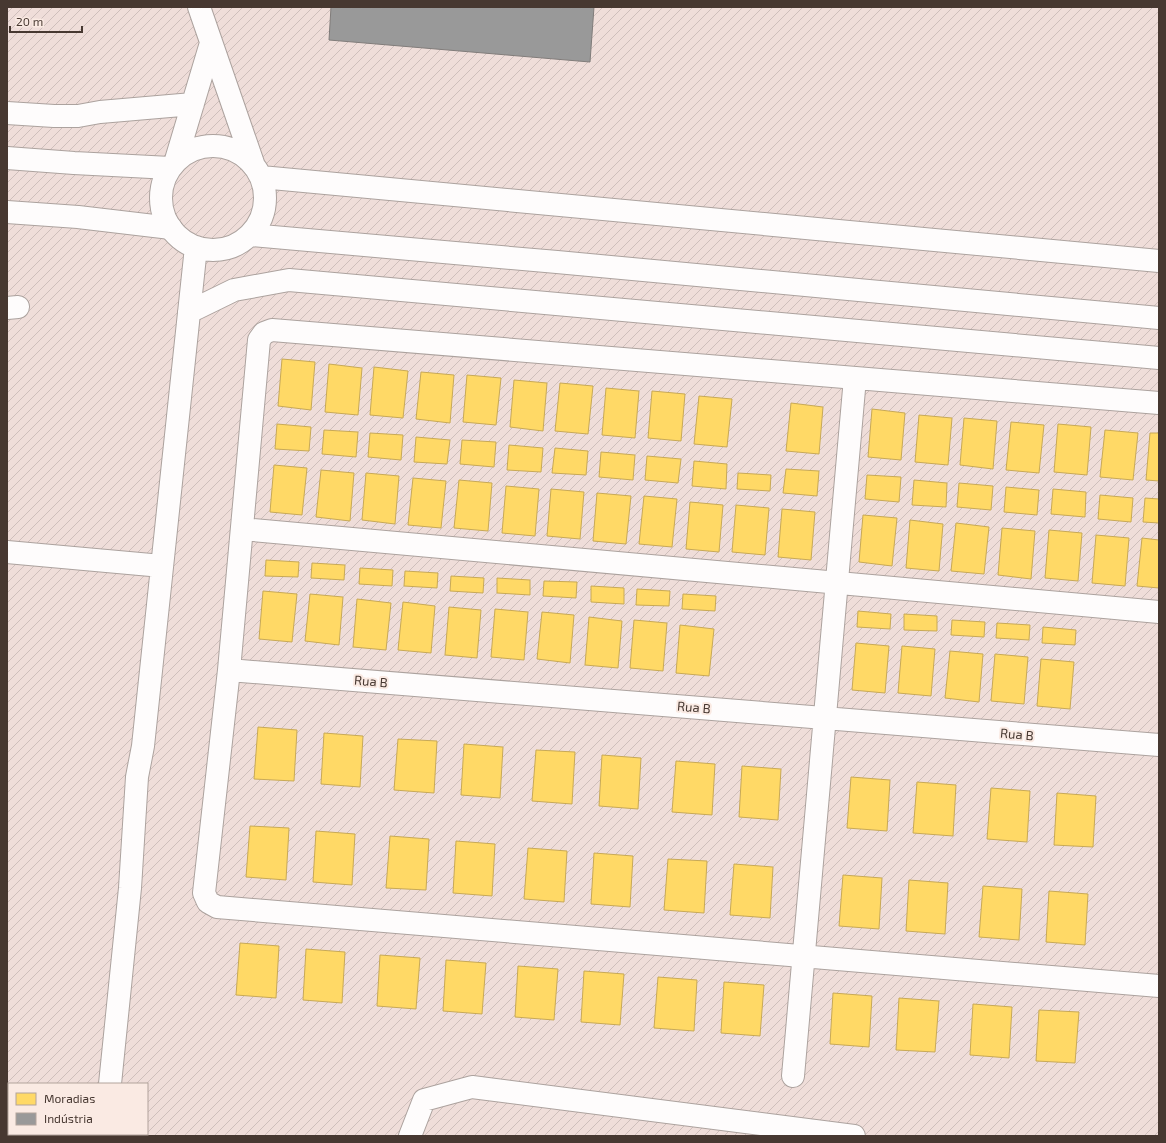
<svg xmlns="http://www.w3.org/2000/svg" width="1166" height="1143" viewBox="0 0 1166 1143" font-family="'Exo 2',sans-serif">
<style>
.industrial{fill:url(#industrial-furrows);fill-rule:evenodd}
.homes{fill:#ffd966;stroke:#c8a956}
.industry{fill:#999;stroke:#807c7a}
.lines{fill:none;stroke-linecap:round;stroke-linejoin:round}
.minor-casing{stroke:#aca29e;stroke-width:24}
.major-casing{stroke:#aca29e;stroke-width:24}
.minor{stroke:#fefcfc;stroke-width:22}
.major{stroke:#fefcfc;stroke-width:22}
.labels{text-anchor:middle;stroke-width:4;stroke-linejoin:round;paint-order:stroke}
.street-label{font-size:13px;fill:#473831;stroke:#faeae3}
</style>
<defs>
<pattern id="industrial-furrows" width="10" height="10" patternUnits="userSpaceOnUse"><rect width="10" height="10" fill="#efddd9"/><path d="M-1 1l2-2M0 10L10 0M9 11l2-2" fill="none" stroke="#cebebb"/></pattern>
</defs>
<rect width="100%" height="100%" fill="#f5ece8"/>
<path class="industrial" d="M 7,7 L 1159,7 L 1159,1136 L 7,1136 ZM 9,1084 L 147,1084 L 147,1134 L 9,1134 Z"/>
<path class="homes" d="M 282,359 L 315,362 L 311,410 L 278,406 Z
M 329,364 L 362,368 L 358,415 L 325,412 Z
M 374,367 L 408,371 L 403,418 L 370,415 Z
M 421,372 L 454,375 L 450,423 L 416,419 Z
M 467,375 L 501,378 L 496,425 L 463,422 Z
M 514,380 L 547,383 L 543,431 L 510,427 Z
M 560,383 L 593,386 L 588,434 L 555,431 Z
M 606,388 L 639,391 L 635,438 L 602,435 Z
M 652,391 L 685,394 L 681,441 L 648,438 Z
M 699,396 L 732,399 L 727,447 L 694,444 Z
M 791,403 L 823,407 L 819,454 L 786,451 Z
M 872,409 L 905,413 L 901,460 L 868,457 Z
M 919,415 L 952,418 L 948,465 L 915,462 Z
M 964,418 L 997,421 L 993,469 L 960,465 Z
M 1011,422 L 1044,425 L 1039,473 L 1006,470 Z
M 277,424 L 311,427 L 309,451 L 275,449 Z
M 1058,424 L 1091,427 L 1087,475 L 1054,472 Z
M 324,430 L 358,432 L 356,457 L 322,454 Z
M 1105,430 L 1138,433 L 1133,480 L 1100,477 Z
M 370,433 L 403,435 L 401,460 L 368,457 Z
M 1150,433 L 1159,433 L 1159,481 L 1146,480 Z
M 416,437 L 450,440 L 447,464 L 414,462 Z
M 462,440 L 496,442 L 494,467 L 460,464 Z
M 509,445 L 543,448 L 541,472 L 507,470 Z
M 555,448 L 588,451 L 586,475 L 552,473 Z
M 601,452 L 635,455 L 633,480 L 599,477 Z
M 647,456 L 681,459 L 678,483 L 645,480 Z
M 694,461 L 727,464 L 726,489 L 692,486 Z
M 274,465 L 307,468 L 302,515 L 270,512 Z
M 786,469 L 819,471 L 817,496 L 783,493 Z
M 321,470 L 354,473 L 350,521 L 316,517 Z
M 366,473 L 399,476 L 395,524 L 362,520 Z
M 738,473 L 771,475 L 770,491 L 737,489 Z
M 867,475 L 901,477 L 899,502 L 865,499 Z
M 413,478 L 446,481 L 441,528 L 408,525 Z
M 459,480 L 492,483 L 488,531 L 454,528 Z
M 914,480 L 947,483 L 946,507 L 912,505 Z
M 959,483 L 993,486 L 991,510 L 957,507 Z
M 506,486 L 539,489 L 535,536 L 502,533 Z
M 1006,487 L 1039,490 L 1037,515 L 1004,512 Z
M 551,489 L 584,492 L 580,539 L 547,536 Z
M 1053,489 L 1086,492 L 1085,517 L 1051,514 Z
M 597,493 L 631,496 L 626,544 L 593,541 Z
M 1100,495 L 1133,498 L 1131,522 L 1098,519 Z
M 644,496 L 677,499 L 672,547 L 639,544 Z
M 1145,498 L 1159,499 L 1159,523 L 1143,522 Z
M 690,502 L 723,505 L 719,552 L 686,549 Z
M 736,505 L 769,508 L 765,555 L 732,552 Z
M 782,509 L 815,512 L 811,560 L 778,557 Z
M 863,515 L 897,518 L 892,566 L 859,562 Z
M 910,520 L 943,524 L 939,571 L 906,568 Z
M 956,523 L 989,527 L 984,574 L 951,571 Z
M 1002,528 L 1035,531 L 1031,579 L 998,575 Z
M 1049,530 L 1082,533 L 1078,581 L 1045,578 Z
M 1096,535 L 1129,538 L 1125,586 L 1092,583 Z
M 1142,538 L 1159,540 L 1159,588 L 1137,586 Z
M 266,560 L 299,562 L 298,577 L 265,576 Z
M 312,563 L 345,565 L 344,580 L 311,578 Z
M 360,568 L 393,570 L 392,586 L 359,584 Z
M 405,571 L 438,573 L 437,588 L 404,586 Z
M 451,576 L 484,578 L 483,593 L 450,591 Z
M 497,578 L 530,580 L 530,595 L 497,593 Z
M 544,581 L 577,582 L 576,598 L 543,596 Z
M 591,586 L 624,588 L 624,604 L 591,602 Z
M 637,589 L 670,591 L 669,606 L 636,605 Z
M 263,591 L 297,594 L 292,642 L 259,639 Z
M 310,594 L 343,597 L 339,645 L 305,641 Z
M 683,594 L 716,596 L 715,611 L 682,609 Z
M 357,599 L 391,603 L 386,650 L 353,647 Z
M 403,602 L 435,606 L 431,653 L 398,650 Z
M 449,607 L 481,610 L 477,658 L 445,655 Z
M 495,609 L 528,612 L 524,660 L 491,657 Z
M 858,611 L 891,614 L 890,629 L 857,627 Z
M 542,612 L 574,615 L 570,663 L 537,659 Z
M 904,614 L 937,616 L 937,631 L 904,630 Z
M 589,617 L 622,621 L 618,668 L 585,665 Z
M 634,620 L 667,623 L 663,671 L 630,668 Z
M 952,620 L 985,622 L 984,637 L 951,635 Z
M 997,623 L 1030,625 L 1029,640 L 996,638 Z
M 680,625 L 714,629 L 709,676 L 676,673 Z
M 1043,627 L 1076,630 L 1075,645 L 1042,643 Z
M 856,643 L 889,646 L 885,693 L 852,690 Z
M 902,646 L 935,649 L 931,696 L 898,693 Z
M 950,651 L 983,654 L 979,702 L 945,698 Z
M 995,654 L 1028,657 L 1024,704 L 991,701 Z
M 1041,659 L 1074,662 L 1070,709 L 1037,706 Z
M 258,727 L 297,730 L 294,781 L 254,779 Z
M 324,733 L 363,736 L 360,787 L 321,784 Z
M 398,739 L 437,741 L 434,793 L 394,790 Z
M 464,744 L 503,747 L 500,798 L 461,795 Z
M 536,750 L 575,752 L 572,804 L 532,801 Z
M 602,755 L 641,758 L 638,809 L 599,806 Z
M 676,761 L 715,764 L 712,815 L 672,812 Z
M 742,766 L 781,769 L 778,820 L 739,817 Z
M 851,777 L 890,780 L 887,831 L 847,828 Z
M 917,782 L 956,785 L 953,836 L 913,833 Z
M 991,788 L 1030,791 L 1027,842 L 987,839 Z
M 1057,793 L 1096,796 L 1093,847 L 1054,845 Z
M 250,826 L 289,828 L 286,880 L 246,877 Z
M 316,831 L 355,834 L 352,885 L 313,882 Z
M 390,836 L 429,839 L 426,890 L 386,888 Z
M 456,841 L 495,844 L 492,896 L 453,893 Z
M 528,848 L 567,851 L 564,902 L 524,899 Z
M 594,853 L 633,856 L 630,907 L 591,904 Z
M 668,859 L 707,861 L 704,913 L 664,910 Z
M 734,864 L 773,867 L 770,918 L 730,915 Z
M 843,875 L 882,878 L 879,929 L 839,926 Z
M 909,880 L 948,883 L 945,934 L 906,931 Z
M 983,886 L 1022,889 L 1019,940 L 979,937 Z
M 1049,891 L 1088,894 L 1085,945 L 1046,942 Z
M 240,943 L 279,946 L 276,998 L 236,995 Z
M 306,949 L 345,952 L 342,1003 L 303,1000 Z
M 380,955 L 420,958 L 416,1009 L 377,1006 Z
M 446,960 L 486,963 L 482,1014 L 443,1011 Z
M 518,966 L 558,969 L 554,1020 L 515,1017 Z
M 584,971 L 624,974 L 620,1025 L 581,1022 Z
M 658,977 L 697,980 L 694,1031 L 654,1028 Z
M 724,982 L 764,985 L 760,1036 L 721,1033 Z
M 833,993 L 872,996 L 869,1047 L 830,1044 Z
M 899,998 L 939,1001 L 935,1052 L 896,1050 Z
M 973,1004 L 1012,1007 L 1009,1058 L 970,1055 Z
M 1039,1010 L 1079,1012 L 1075,1063 L 1036,1061 Z"/>
<path class="industry" d="M 331,7 L 594,7 L 590,62 L 329,40 Z"/>
<g class="lines">
<defs>
<path id="minor" d="M 199,7 L 254,166
M 7,113 L 54,116 L 78,116 L 100,112 L 193,104
M161 198a52 52 0 1 1 104 0a52 52 0 1 1-104 0Z
M 176,160 L 211,43
M 261,177 L 1159,261
M 251,235 L 557,262 L 1159,318
M 7,308 L 18,307
M 189,312 L 234,290 L 289,280 L 1159,358
M 1159,403 L 272,330 L 264,333 L 259,340 L 229,670 L 204,893 L 208,902 L 217,907 L 1159,986
M 242,529 L 1159,612
M 7,552 L 162,566
M 229,670 L 1159,745
M 793,1076 L 855,378
M 110,1084 L 130,888 L 137,777 L 143,746 L 196,247
M 105,1136 L 105,1134
M 410,1136 L 424,1100 L 472,1087 L 854,1136"/>
<path id="major" d="M 7,158 L 74,163 L 170,168
M 7,212 L 78,217 L 171,228"/>
</defs>
<use href="#minor" class="minor-casing"/>
<use href="#major" class="major-casing"/>
<use href="#minor" class="minor"/>
<use href="#major" class="major"/>
</g>
<g class="labels">
<g class="street-label">
<text transform="translate(371 681) rotate(5)" y="5">Rua B</text>
<text transform="translate(694 707) rotate(5)" y="5">Rua B</text>
<text transform="translate(1017 734) rotate(5)" y="5">Rua B</text>
</g>
</g>
<rect width="1166" height="1143" fill="none" stroke="#473831" stroke-width="16"/>
<rect x="8" y="1083" width="140" height="52" fill="#faeae3" stroke="#b2a39c"/>
<rect x="16" y="1093" width="20" height="12" fill="#ffd966" stroke="#b2a39c"/>
<text x="44" y="1103" font-size="12" fill="#473831">Moradias</text>
<rect x="16" y="1113" width="20" height="12" fill="#999999" stroke="#b2a39c"/>
<text x="44" y="1123" font-size="12" fill="#473831">Indústria</text>
<path d="M10 26v6h72v-6" fill="none" stroke="#473831" stroke-width="2"/>
<text x="16" y="26" font-size="12" fill="#473831" stroke="#faeae3" stroke-width="3" paint-order="stroke">20 m</text>
</svg>
